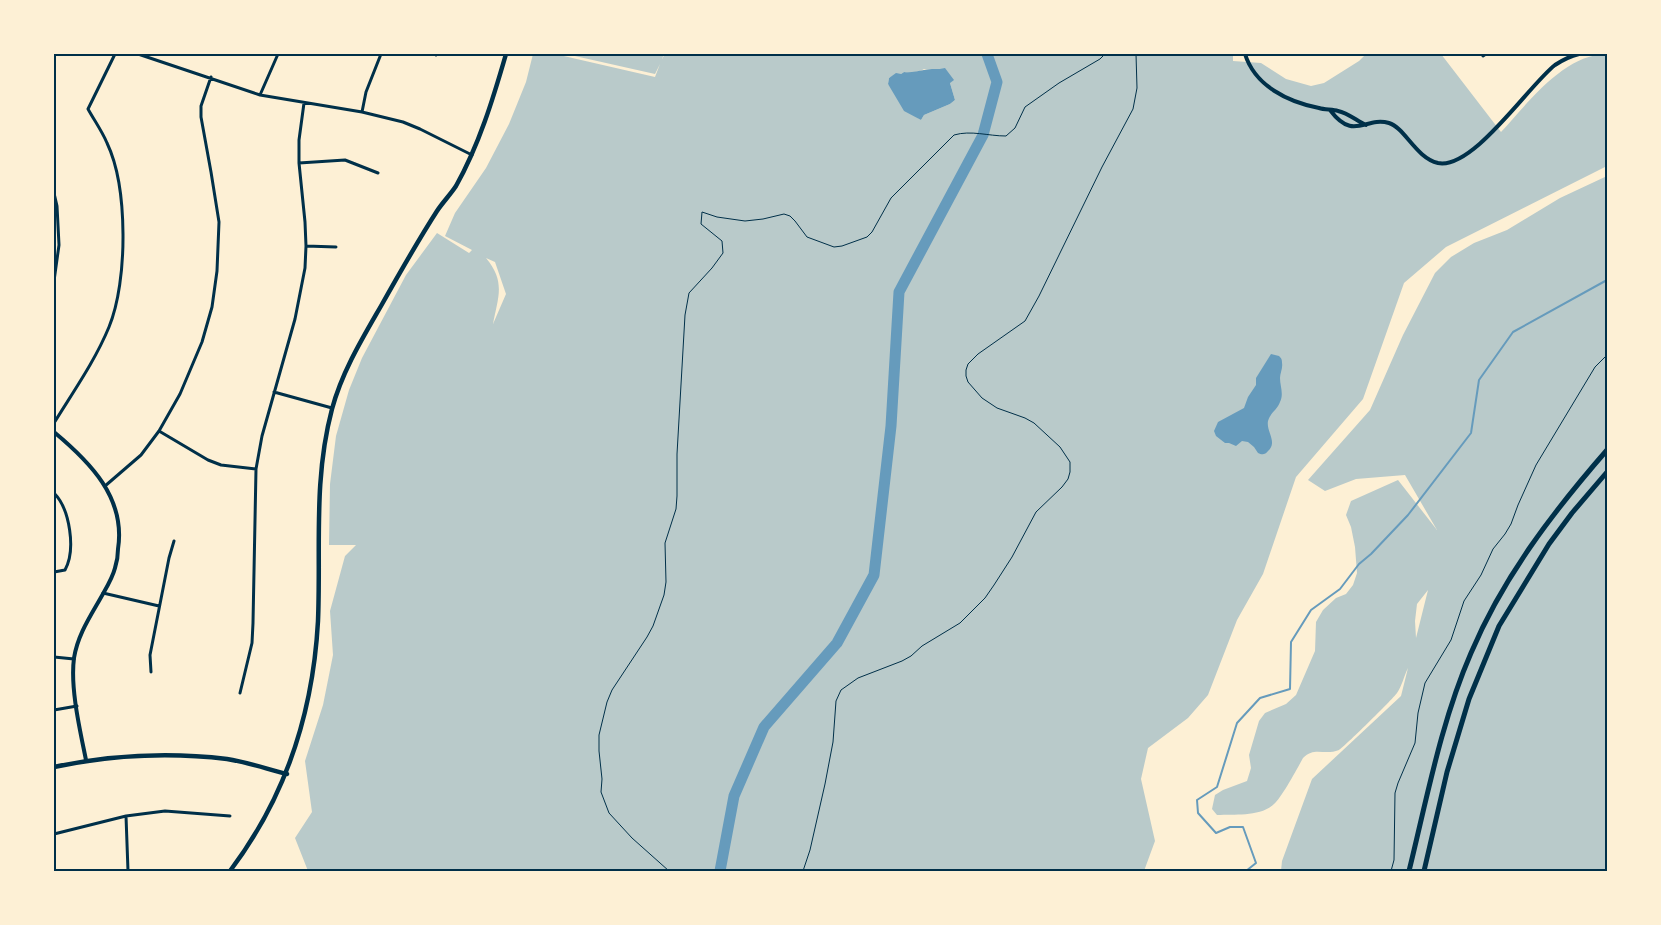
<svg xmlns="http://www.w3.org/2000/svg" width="1661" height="925" viewBox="0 0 1661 925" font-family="'Asap Condensed',sans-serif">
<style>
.green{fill:#b9caca;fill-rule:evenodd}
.water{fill:#669bbc}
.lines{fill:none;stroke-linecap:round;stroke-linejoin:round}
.stream{stroke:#669bbc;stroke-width:2}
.river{stroke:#669bbc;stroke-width:11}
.path{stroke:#003049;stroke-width:1}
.minor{stroke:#003049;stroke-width:3}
.tertiary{stroke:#003049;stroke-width:4}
.secondary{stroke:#003049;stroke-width:4.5}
.primary{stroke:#003049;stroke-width:5}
.neatline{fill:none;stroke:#003049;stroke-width:2}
</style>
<rect width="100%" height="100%" fill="#fdf0d5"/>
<path class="green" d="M 533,54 L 555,54 L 655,77 L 660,64 L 655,74 L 566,54 L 664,54 L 662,59 L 665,54 L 1233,54 L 1233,61 L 1261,63 L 1286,79 L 1311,86 L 1324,83 L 1359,61 L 1366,54 L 1441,54 L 1501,132 C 1528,103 1564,54 1607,54 L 1607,166 L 1446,247 L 1404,283 L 1363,399 L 1296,477 L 1263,574 L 1237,620 L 1208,695 L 1188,718 L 1148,748 L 1141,779 L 1155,841 L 1144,871 L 308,871 L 295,838 L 312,812 L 305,761 L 323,705 L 333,655 L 330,611 L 345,556 L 356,545 L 329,545 L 330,484 L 336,436 L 349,390 L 362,358 L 406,275 L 437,233 L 469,253 L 472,250 L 445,236 L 455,213 L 486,168 L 509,124 L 526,82 ZM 924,69 L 940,69 L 950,83 L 955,100 L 950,104 L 924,115 L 921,120 L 915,116 L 888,84 L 889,78 L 896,74 L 901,74 L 904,72 C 910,73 920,72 924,69 ZM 486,258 L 495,262 L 506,294 L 493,324 C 498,297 506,282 486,258 Z
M 1607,176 L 1607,871 L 1281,871 L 1282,861 L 1312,779 L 1401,696 L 1408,668 C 1404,676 1402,686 1397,693 C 1392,700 1344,747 1339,750 C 1324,756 1315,746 1303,758 C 1297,769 1282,797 1274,804 C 1260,817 1235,814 1217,815 L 1212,809 L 1215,795 L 1223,790 L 1247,781 L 1251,768 L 1249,755 L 1259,721 L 1265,713 L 1286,704 L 1296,695 L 1315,651 L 1316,622 L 1323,610 L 1336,598 L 1346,594 L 1353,585 L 1357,573 L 1355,547 L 1351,527 L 1346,515 L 1351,501 L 1398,480 L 1437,530 L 1405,475 L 1356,479 L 1325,491 L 1308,480 L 1370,410 L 1403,335 L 1435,273 L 1451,257 L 1474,243 L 1507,230 L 1560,198 ZM 1428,590 L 1416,638 L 1415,621 L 1417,604 Z"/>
<path class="water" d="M 945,68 L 954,80 L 950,83 L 955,100 L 950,104 L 924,115 L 921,120 L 904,111 L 888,84 L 889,78 L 896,73 L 901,74 L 904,72 C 911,73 917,71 924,70 C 931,68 938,70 945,68 Z
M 1271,354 L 1279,356 C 1281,358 1282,359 1282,363 C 1283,368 1280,373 1280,378 C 1280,386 1284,394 1280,402 C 1277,410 1270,413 1268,421 C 1266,432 1278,442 1268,451 C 1265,455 1262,455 1258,453 L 1254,447 L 1248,442 L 1242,441 L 1236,446 L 1229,443 L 1225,443 L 1216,436 L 1214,431 L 1218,422 L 1244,408 L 1248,397 L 1256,385 L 1256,378 Z"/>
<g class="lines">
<path class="stream" d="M 1246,871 L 1256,863 L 1243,827 L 1230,827 L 1216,833 L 1198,813 L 1197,800 L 1217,787 L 1237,723 L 1260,698 L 1290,689 L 1291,642 L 1311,610 L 1340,589 L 1359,564 L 1371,554 L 1408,515 L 1471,433 L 1479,380 L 1513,332 L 1607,280"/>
<path class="river" d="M 720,871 L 734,796 L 764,727 L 837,643 L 874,575 L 891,426 L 899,292 L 983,135 L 997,82 L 987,54"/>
<path class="path" d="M 669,871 L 632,838 L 609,813 L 601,792 L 602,779 L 599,751 L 599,735 L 607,702 L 612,690 L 647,637 L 653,626 L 664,595 L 666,582 L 665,543 L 676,509 L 677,496 L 677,454 L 685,315 L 689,293 L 712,268 L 723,253 L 722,241 L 701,224 L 702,212 L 717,217 L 745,221 L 763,219 L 784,214 L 790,216 L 795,221 L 807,237 L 834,247 L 842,246 L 867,237 L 872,232 L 891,198 L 954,135 C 971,130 988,136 1006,136 L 1015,128 L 1025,107 L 1059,83 L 1100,59 L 1105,54
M 803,871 L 810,850 L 825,784 L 833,742 L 836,701 L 841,690 L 858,678 L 902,661 L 911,656 L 922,646 L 960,623 L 985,598 L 994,585 L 1012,557 L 1036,512 L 1062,487 L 1068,479 L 1070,472 L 1070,462 L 1060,447 L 1034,423 L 1025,418 L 997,408 L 982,398 L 968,382 L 966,376 L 966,370 L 968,364 L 978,354 L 1025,321 L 1039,296 L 1102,167 L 1133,109 L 1137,88 L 1136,54
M 1391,871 L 1394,860 L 1395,793 L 1398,783 L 1415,743 L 1418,713 L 1425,683 L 1451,640 L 1464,601 L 1481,575 L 1493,549 L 1505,534 L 1511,524 L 1518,505 L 1536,465 L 1595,367 L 1607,355"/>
<path class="minor" d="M 138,54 L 260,95 L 362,112 L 403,122 L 420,129 L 472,155
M 435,54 L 436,55
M 1483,56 L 1486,54
M 260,95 L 278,54
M 362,112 L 366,92 L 381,54
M 299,163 L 345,160 L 378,173
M 54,193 L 57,206 L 59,245 L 54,281
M 306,246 L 336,247
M 274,392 L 332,408
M 54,423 C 73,392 95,361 109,327 C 128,281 128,187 107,143 C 102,131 94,120 88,109 L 115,54
M 159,431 L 208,460 L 221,465 L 256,469
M 105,486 L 141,455 L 159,431 L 180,394 L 202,342 L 212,307 L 217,271 L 219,222 L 211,172 L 201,117 L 201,106 L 211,77
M 54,493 C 70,509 76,550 65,570 L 54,572
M 103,593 L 159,606
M 54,657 L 74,659
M 151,672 L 150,655 L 169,558 L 174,541
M 240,693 L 252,643 L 253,623 L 256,469 L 262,436 L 295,319 L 305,268 L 306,246 L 305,222 L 299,163 L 299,140 L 304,103
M 54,710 L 77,706
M 126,816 L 128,871
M 54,834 L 126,816 L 165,811 L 230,816"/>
<path class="tertiary" d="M 1245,54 C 1255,86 1288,102 1319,108 C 1325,110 1333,109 1338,111 C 1348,113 1357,121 1366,125
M 1330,110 C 1354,142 1365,116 1389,123 C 1405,128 1416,158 1438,163 C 1473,170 1529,85 1555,65 C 1561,61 1571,56 1579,54
M 54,432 C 90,462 126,498 118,549 C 118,555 117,562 115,568 C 113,576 108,585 104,592 C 92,614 78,633 74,658 C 70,688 80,730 86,760"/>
<path class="secondary" d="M 54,767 C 111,755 169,752 227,759 C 247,762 267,769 287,774
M 230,871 C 286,797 313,713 318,621 C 321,548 313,481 332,409 C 342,372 362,339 381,306 C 399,274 417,242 437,211 C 443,202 450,195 456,186 C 479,145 493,99 506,54"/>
<path class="primary" d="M 1409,871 C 1427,798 1441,722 1471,653 C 1503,577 1553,512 1607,450
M 1424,871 L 1447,772 L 1469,699 L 1499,626 L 1549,544 L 1572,513 L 1607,472"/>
</g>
<rect width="1661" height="925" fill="none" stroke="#fdf0d5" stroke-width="110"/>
<rect x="55" y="55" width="1551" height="815" class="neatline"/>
</svg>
